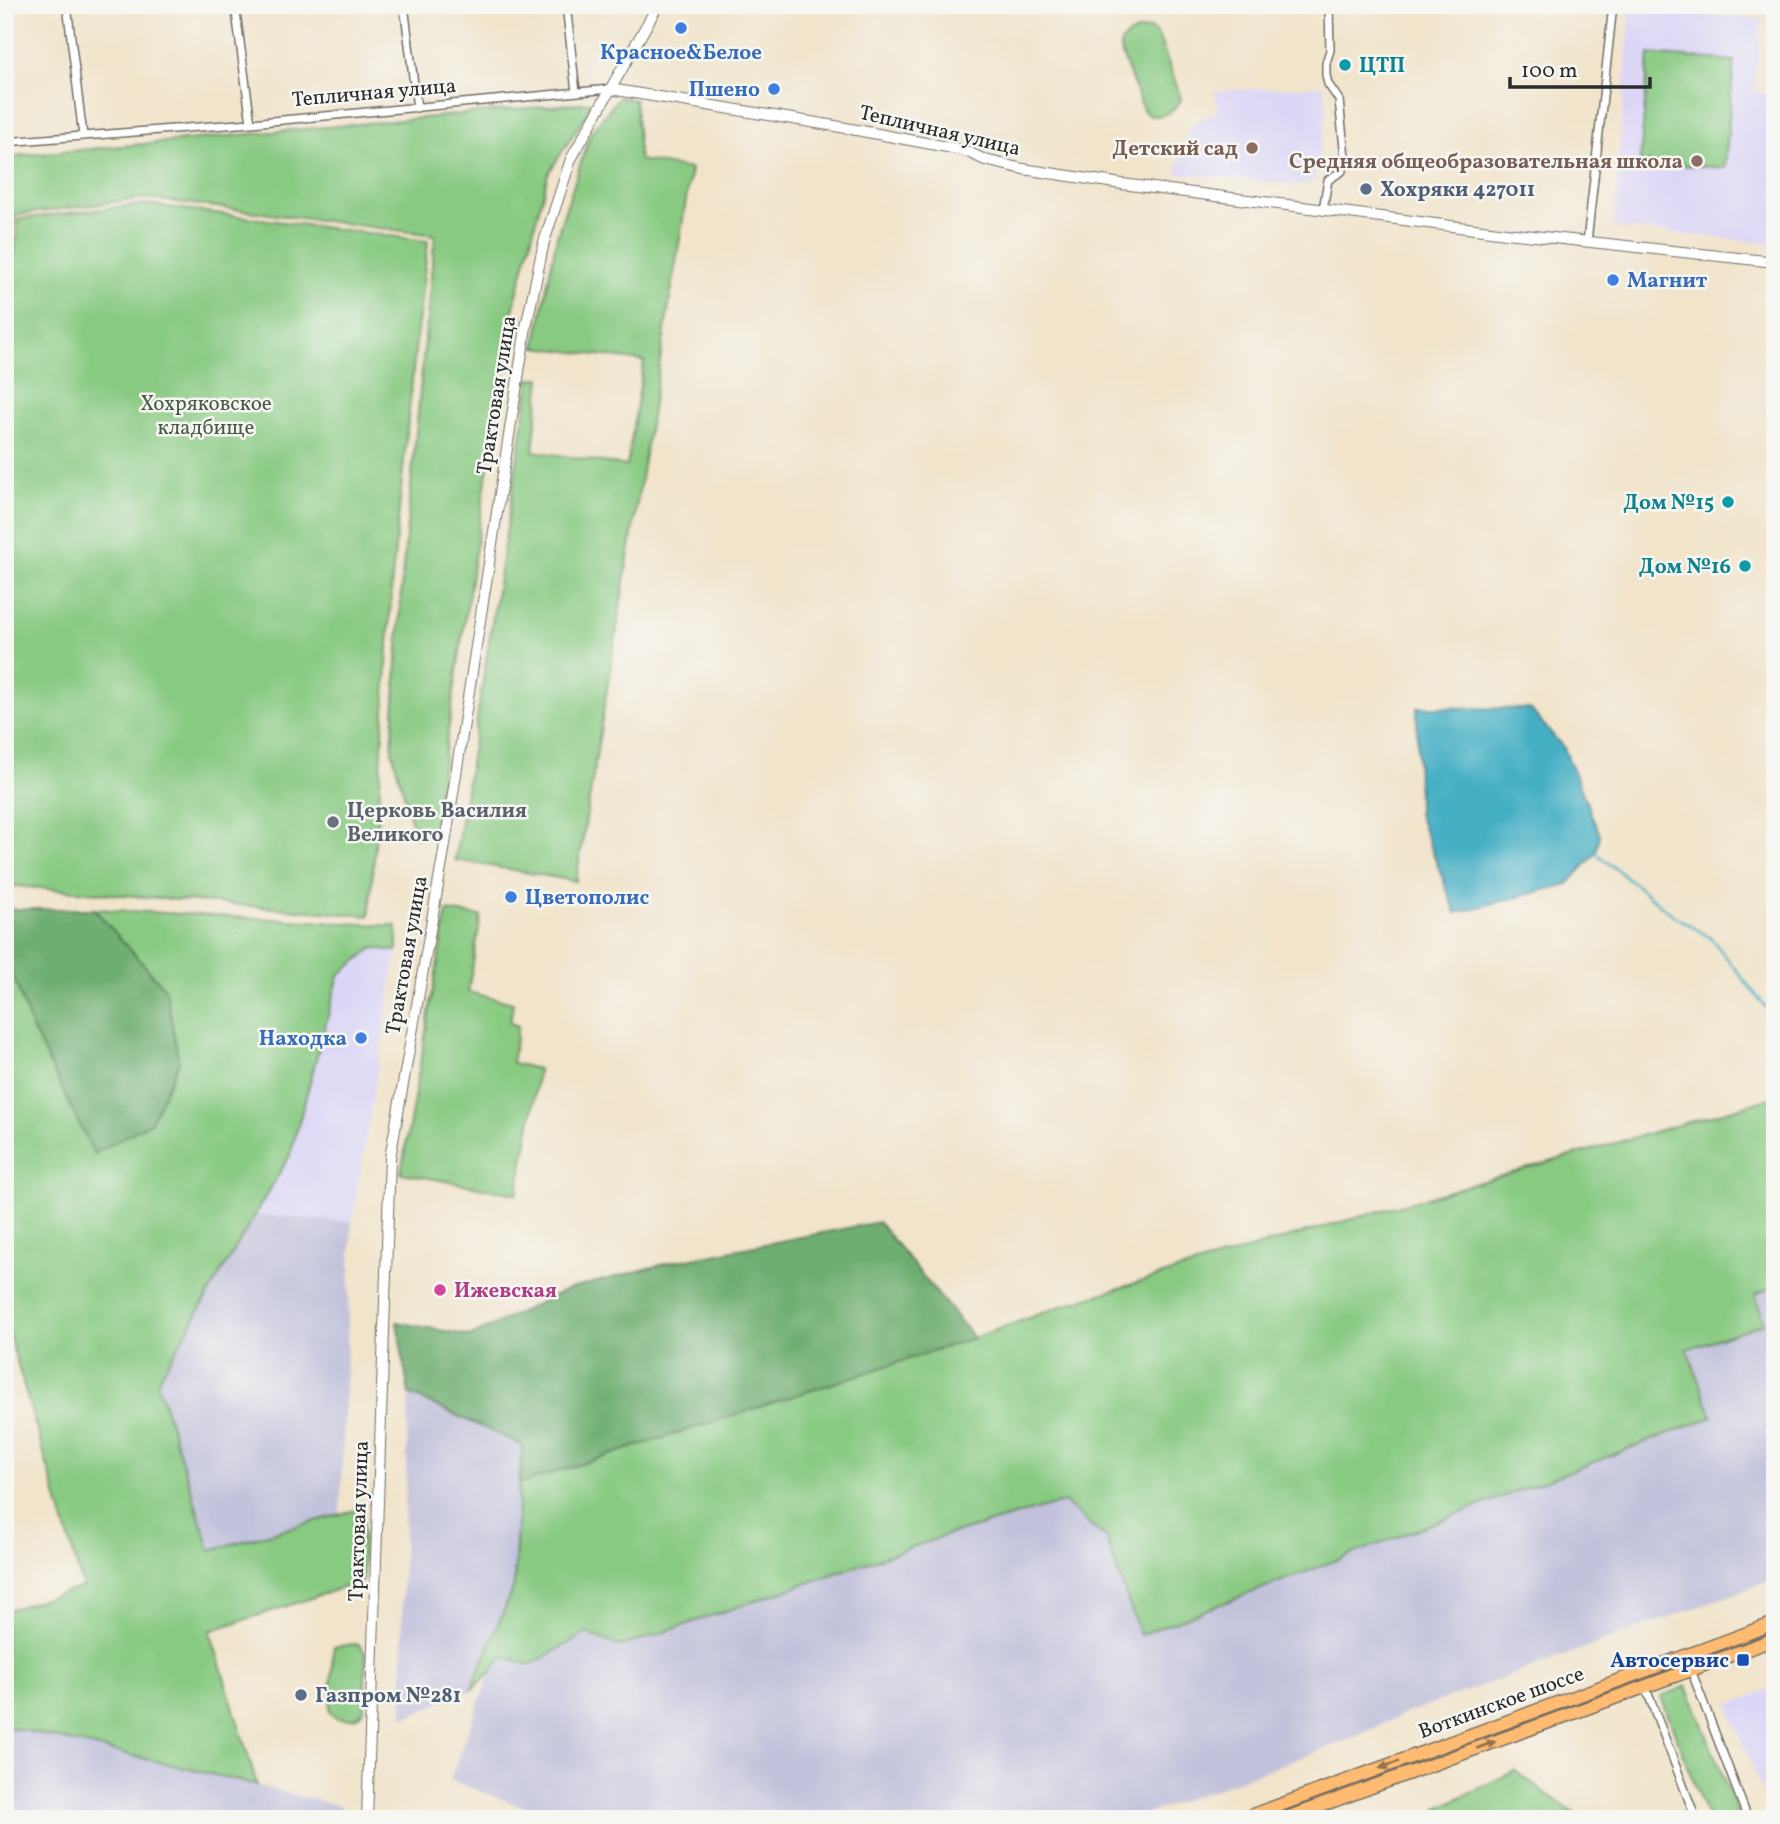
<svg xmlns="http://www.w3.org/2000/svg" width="1780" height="1824" viewBox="0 0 1780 1824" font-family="Vollkorn,serif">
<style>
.built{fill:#dcd6f6}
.industrial{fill:#c2c2dc}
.green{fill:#89ca83;stroke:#5a7a57;stroke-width:2}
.forest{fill:#6eae71;stroke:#4c6c4e;stroke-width:2}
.water{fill:#45afc4;stroke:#386d78;stroke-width:2}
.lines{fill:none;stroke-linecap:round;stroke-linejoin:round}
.stream{stroke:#45afc4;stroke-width:2.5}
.minor-casing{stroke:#706c63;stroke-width:10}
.tertiary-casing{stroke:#706c63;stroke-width:12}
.primary-casing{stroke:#706c63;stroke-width:15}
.minor{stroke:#fff;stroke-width:7}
.tertiary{stroke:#fff;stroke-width:10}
.primary{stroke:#ffbb71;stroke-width:12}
.oneway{fill:#95734e}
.shop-dot{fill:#3f7fe0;stroke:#f6f6f2;stroke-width:2.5}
.culture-dot{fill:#0f9aa8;stroke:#f6f6f2;stroke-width:2.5}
.education-dot{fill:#8d6e63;stroke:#f6f6f2;stroke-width:2.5}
.service-dot{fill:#5c6f8a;stroke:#f6f6f2;stroke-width:2.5}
.worship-dot{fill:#6b7280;stroke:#f6f6f2;stroke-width:2.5}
.hotel-dot{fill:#d1479c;stroke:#f6f6f2;stroke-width:2.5}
.transit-dot{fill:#1a4fb4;stroke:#f6f6f2;stroke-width:2.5}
.labels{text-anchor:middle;stroke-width:5;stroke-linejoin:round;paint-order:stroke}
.shop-label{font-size:21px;font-weight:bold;fill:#366cbe;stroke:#f6f6f2;text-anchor:end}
.culture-label{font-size:21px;font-weight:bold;fill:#0d838f;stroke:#f6f6f2;text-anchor:end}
.street-label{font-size:21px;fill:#2b2b2b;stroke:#f6f6f2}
.education-label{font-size:21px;font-weight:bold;fill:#785e54;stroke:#f6f6f2;text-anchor:end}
.service-label{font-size:21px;font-weight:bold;fill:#4e5e75;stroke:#f6f6f2;text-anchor:start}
.park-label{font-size:21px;fill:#475b45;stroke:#f6f6f2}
.worship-label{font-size:21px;font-weight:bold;fill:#5b616d;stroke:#f6f6f2;text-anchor:start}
.hotel-label{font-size:21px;font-weight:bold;fill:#b23c85;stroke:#f6f6f2;text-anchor:start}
.transit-label{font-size:21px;font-weight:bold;fill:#164399;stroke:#f6f6f2;text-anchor:end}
</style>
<rect width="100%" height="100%" fill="#f6f6f2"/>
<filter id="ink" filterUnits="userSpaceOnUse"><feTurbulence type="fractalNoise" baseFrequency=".0143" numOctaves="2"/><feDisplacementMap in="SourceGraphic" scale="14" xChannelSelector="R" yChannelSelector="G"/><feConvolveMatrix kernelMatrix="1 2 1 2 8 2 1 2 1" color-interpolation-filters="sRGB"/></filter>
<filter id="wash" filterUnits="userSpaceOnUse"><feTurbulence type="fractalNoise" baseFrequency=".00686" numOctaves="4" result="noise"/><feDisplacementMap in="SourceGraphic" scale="28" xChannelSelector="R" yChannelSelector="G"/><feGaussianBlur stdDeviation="1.57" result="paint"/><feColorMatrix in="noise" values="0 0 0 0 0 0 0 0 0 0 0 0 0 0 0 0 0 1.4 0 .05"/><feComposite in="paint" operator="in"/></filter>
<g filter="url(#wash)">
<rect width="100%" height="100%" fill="#f1e4cb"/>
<path class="built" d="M 1630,11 L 1762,19 L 1754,92 L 1775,95 L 1775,244 L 1614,227 Z
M 1324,86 L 1327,112 L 1314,181 L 1302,185 L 1176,173 L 1192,124 L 1218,111 L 1215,91 Z
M 373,948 L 397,951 L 352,1222 L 254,1215 L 290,1155 L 339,975 Z
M 1775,1687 L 1775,1819 L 1773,1819 L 1728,1705 Z"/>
<path class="industrial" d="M 254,1215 L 352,1222 L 340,1514 L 210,1550 L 157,1382 Z
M 1775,1287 L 1775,1579 L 1404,1714 L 1354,1738 L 1133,1819 L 556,1819 L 450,1780 L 490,1673 L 503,1656 L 530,1665 L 587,1633 L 619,1645 L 947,1535 L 1064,1502 L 1106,1537 L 1141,1635 L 1711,1417 L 1687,1348 L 1764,1323 L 1755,1293 Z
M 409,1394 L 522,1445 L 514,1586 L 471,1690 L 403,1718 L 402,1588 Z
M 5,1726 L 342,1806 L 342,1819 L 5,1819 Z"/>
<path class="green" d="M 1151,29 L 1158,35 L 1181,98 C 1179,109 1164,117 1153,116 C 1148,116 1146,113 1143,109 L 1120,49 C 1121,34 1138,30 1151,29 Z
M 1649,54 L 1734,61 L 1725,168 L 1640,162 Z
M 619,97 L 635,100 L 639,160 L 691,169 L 576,881 L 455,860 L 530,379 L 541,378 L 533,451 L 627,466 L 644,361 L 535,347 L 558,232 L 591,132 Z
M 594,102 L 548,174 L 509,326 L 432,838 L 422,837 L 416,838 L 392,751 L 402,579 L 435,235 L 145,198 L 16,215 L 5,290 L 5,157 Z
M 145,204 L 428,241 L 416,341 L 392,578 L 379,801 L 369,916 L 5,885 L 5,299 L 9,298 L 19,219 Z
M 94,909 L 397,926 L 397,951 L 373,948 L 339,975 L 290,1155 L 157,1382 L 210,1550 L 363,1508 L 363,1581 L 210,1631 L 257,1785 L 5,1726 L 5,1611 L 83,1587 L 5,1321 L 5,953 L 32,1028 L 95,1153 L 166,990 Z
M 447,911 L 481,916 L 468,992 L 513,1003 L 510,1023 L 518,1026 L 512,1063 L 538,1069 L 532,1113 L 517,1194 L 401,1173 Z
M 1775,1097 L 1775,1287 L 1755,1294 L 1764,1323 L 1687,1349 L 1712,1417 L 1140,1635 L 1106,1538 L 1064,1502 L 947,1535 L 638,1641 L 619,1646 L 587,1633 L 530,1665 L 503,1656 L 490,1673 L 471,1690 L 514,1586 L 519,1484 L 974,1338 L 1067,1304 L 1269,1243 Z
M 355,1644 L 359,1645 L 366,1654 L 364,1709 C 357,1721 348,1719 336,1718 L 330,1712 L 333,1650 L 334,1647 Z
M 1687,1686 L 1740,1819 L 1708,1819 L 1661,1697 Z
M 1515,1771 L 1582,1819 L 1442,1819 L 1438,1808 Z"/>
<path class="forest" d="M 5,909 L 94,909 L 166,990 L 179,1062 L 151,1122 L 94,1154 L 32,1028 L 5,953 Z
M 878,1222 L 974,1338 L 519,1484 L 522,1445 L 409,1394 L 397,1322 L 471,1336 L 566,1290 L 672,1262 Z"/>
<path class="water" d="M 1417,707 L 1530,709 L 1564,748 L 1600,835 L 1596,853 L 1568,884 L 1456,913 L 1418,814 Z"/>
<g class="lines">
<path class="stream" d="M 1596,853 L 1673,915 L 1711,938 L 1775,1019"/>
</g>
</g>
<g filter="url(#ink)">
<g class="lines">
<defs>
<path id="minor" d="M 67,5 L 83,136
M 235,5 L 251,123
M 404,5 L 417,108
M 566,5 L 576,92
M 1742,5 L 1775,7
M 5,142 L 251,123 L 610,89
M 1323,209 L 1328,180 L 1342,171 L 1345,157 L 1339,100 L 1328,84 L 1326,75 L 1326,63 L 1330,50 L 1329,5
M 1587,242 L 1613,5
M 1691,1670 L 1748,1819
M 1645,1686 L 1696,1819"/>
<path id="tertiary" d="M 610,89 L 835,126 L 958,149 L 970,153 L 985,160 L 1023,169 L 1122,184 L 1506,233 L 1775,262
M 367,1819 L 390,1158 L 443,857 L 526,327 L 544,242 L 571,159 L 658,5"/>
<path id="primary" d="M 1242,1819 L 1775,1623
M 1284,1819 L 1775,1639"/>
</defs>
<use href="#minor" class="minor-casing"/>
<use href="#tertiary" class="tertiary-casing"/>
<use href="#primary" class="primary-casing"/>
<use href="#minor" class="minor"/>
<use href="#tertiary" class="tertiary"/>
<use href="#primary" class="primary"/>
</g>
<defs><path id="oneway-solid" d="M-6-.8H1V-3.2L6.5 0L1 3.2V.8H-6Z" transform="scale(1.75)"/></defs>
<g class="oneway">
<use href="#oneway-solid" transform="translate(1486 1745) rotate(-20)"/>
<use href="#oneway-solid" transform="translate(1389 1765) rotate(160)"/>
</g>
</g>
<g class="shop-dot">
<circle cx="681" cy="28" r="7"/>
<circle cx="774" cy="89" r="7"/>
<circle cx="1613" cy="280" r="7"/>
<circle cx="511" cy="897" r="7"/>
<circle cx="361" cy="1038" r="7"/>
</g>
<g class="culture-dot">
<circle cx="1345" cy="65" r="7"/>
<circle cx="1728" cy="502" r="7"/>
<circle cx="1745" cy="566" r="7"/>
</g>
<g class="education-dot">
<circle cx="1252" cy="148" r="7"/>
<circle cx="1697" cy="161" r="7"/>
</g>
<g class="service-dot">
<circle cx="1366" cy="189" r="7"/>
<circle cx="301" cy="1695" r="7"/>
</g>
<circle class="worship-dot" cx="333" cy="822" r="7"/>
<circle class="hotel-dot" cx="440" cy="1290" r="7"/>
<rect class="transit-dot" x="1736" y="1653" width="14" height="14" rx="3.5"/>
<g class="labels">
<g class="shop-label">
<text x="681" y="59" text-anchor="middle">Красное&amp;Белое</text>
<text x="760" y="96">Пшено</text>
<text x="1627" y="287" text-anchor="start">Магнит</text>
<text x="525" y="904" text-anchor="start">Цветополис</text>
<text x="347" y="1045">Находка</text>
</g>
<g class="culture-label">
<text x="1359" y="72" text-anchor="start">ЦТП</text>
<text x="1714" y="509">Дом №15</text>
<text x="1731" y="573">Дом №16</text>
</g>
<g class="street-label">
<text transform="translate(374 92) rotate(-5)" y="7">Тепличная улица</text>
<text transform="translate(940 130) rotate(13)" y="7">Тепличная улица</text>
<text transform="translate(496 395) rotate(-81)" y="7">Трактовая улица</text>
<text transform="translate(406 955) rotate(-80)" y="7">Трактовая улица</text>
<text transform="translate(358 1521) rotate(-88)" y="7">Трактовая улица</text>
<text transform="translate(1501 1702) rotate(-20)" y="7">Воткинское шоссе</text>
</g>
<g class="education-label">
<text x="1238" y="155">Детский сад</text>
<text x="1683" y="168">Средняя общеобразовательная школа</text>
</g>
<g class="service-label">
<text x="1380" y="196">Хохряки 427011</text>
<text x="315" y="1702">Газпром №281</text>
</g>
<g class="park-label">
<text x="206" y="410">Хохряковское<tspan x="206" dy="24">кладбище</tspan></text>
</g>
<g class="worship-label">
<text x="347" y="817">Церковь Василия<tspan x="347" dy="24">Великого</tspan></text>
</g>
<g class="hotel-label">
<text x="454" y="1297">Ижевская</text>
</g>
<g class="transit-label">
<text x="1729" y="1667">Автосервис</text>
</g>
</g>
<rect width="1780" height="1824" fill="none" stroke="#f6f6f2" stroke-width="28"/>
<path d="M1510 77v10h140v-10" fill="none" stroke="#2b2b2b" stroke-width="3.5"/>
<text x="1521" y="77" font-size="21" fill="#2b2b2b" stroke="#f6f6f2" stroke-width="5" paint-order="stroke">100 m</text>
</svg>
